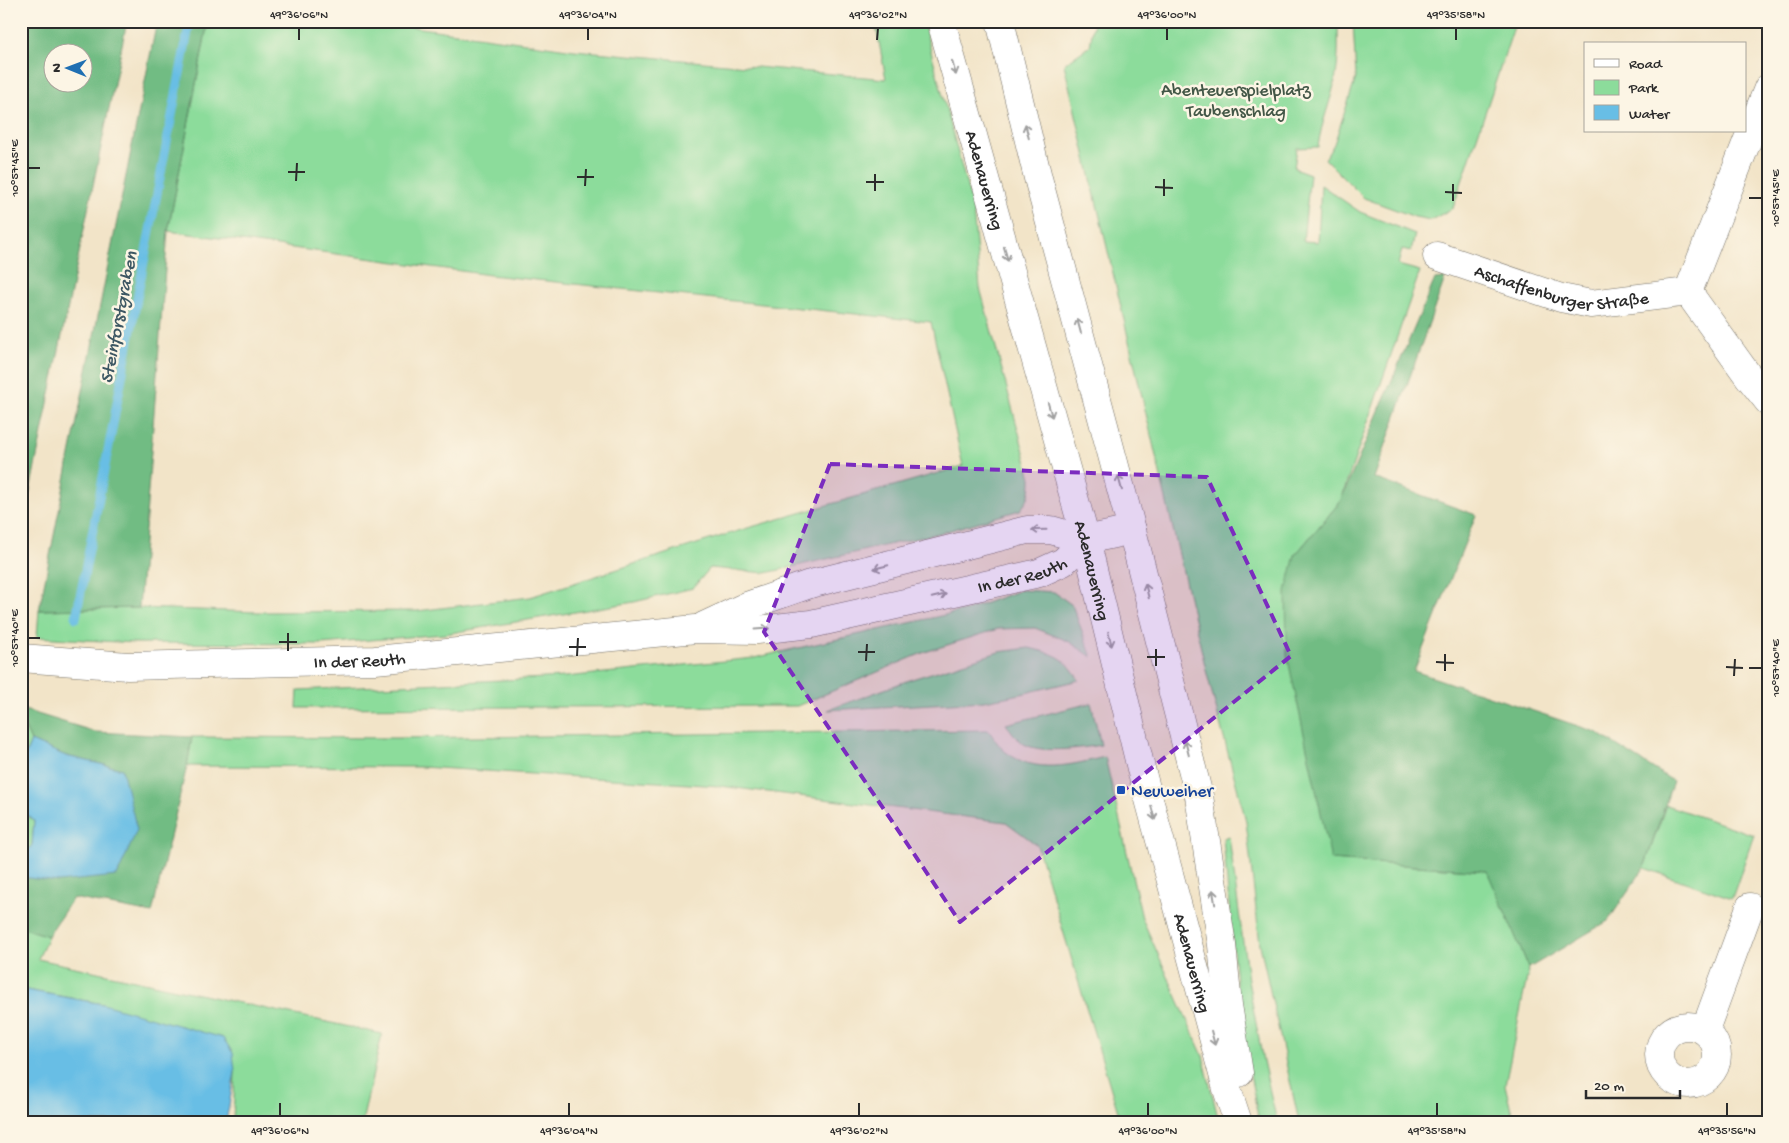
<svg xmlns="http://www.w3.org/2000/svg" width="1789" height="1143" viewBox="0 0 1789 1143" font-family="'Gochi Hand',sans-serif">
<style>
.green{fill:#8cdc9b;stroke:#5c8463}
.forest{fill:#71bc83;stroke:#4e7457;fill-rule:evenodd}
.water{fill:#68bee5;stroke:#4a7488}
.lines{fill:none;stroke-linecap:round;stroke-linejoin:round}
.stream{stroke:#68bee5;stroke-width:9}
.minor-casing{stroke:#716c62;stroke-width:29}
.major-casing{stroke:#716c62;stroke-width:29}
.minor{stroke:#fff;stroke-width:28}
.major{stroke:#fff;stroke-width:28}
.oneway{stroke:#a0a0a0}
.marked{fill:#7b2cbf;fill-opacity:0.2;stroke:#7b2cbf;stroke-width:4;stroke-dasharray:10 6;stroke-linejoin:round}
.ticks{fill:none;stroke:#2b2b2b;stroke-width:2}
.transit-dot{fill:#1a4fb4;stroke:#fcf5e5;stroke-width:2}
.labels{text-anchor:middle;stroke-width:5;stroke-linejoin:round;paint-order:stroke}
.park-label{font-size:18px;fill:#435747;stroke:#fcf5e5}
.street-label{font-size:18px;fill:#2b2b2b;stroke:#fcf5e5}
.transit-label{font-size:18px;fill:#164399;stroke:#fcf5e5;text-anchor:start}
.water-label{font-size:19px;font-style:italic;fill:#3d5763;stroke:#fcf5e5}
.neatline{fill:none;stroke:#2b2b2b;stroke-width:2}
.ticks-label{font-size:12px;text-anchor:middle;fill:#2b2b2b}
</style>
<rect width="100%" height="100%" fill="#fcf5e5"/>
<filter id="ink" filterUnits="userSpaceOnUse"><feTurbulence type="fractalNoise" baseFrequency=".02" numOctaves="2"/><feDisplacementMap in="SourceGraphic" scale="10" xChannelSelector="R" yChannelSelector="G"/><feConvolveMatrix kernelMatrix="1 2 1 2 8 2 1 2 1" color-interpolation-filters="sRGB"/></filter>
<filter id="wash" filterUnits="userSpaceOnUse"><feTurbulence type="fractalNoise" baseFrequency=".0096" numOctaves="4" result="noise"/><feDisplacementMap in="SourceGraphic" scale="20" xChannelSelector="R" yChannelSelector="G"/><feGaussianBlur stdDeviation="1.12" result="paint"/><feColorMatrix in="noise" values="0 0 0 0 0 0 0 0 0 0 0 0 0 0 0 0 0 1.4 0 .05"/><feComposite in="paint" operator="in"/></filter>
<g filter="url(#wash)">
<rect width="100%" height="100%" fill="#f2e4c8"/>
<path class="green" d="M 208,21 L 372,21 L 574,50 L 886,79 L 875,21 L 923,21 L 973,209 L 980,288 L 1031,478 C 1031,492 1029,499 1020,510 L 944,532 L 766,573 L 710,568 L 693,588 L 634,602 L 445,634 L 321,644 L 134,643 L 37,637 L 39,610 L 139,608 L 259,612 L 417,611 L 530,597 L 741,530 L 963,466 L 931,322 L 490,275 L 168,231 Z
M 1094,21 L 1338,21 C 1338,39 1339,57 1336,75 C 1332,100 1321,122 1318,147 L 1297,148 L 1294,168 L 1310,174 L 1303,241 L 1318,242 L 1321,185 L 1360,212 L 1415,234 L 1411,251 L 1402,249 L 1398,265 L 1420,271 L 1340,502 L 1295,555 L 1331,860 L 1488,871 L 1529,968 L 1505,1085 L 1514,1122 L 1299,1122 L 1260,945 L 1246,821 L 1207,674 L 1064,64 L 1090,46 Z
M 1353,21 L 1516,21 L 1453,208 L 1431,220 L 1415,217 L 1364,198 L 1325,159 L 1334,144 L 1356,78 Z
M 1021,590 L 1054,592 L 1072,605 L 1092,657 L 1068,641 L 1035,628 L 998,629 L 925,652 L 797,706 L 297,708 L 298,690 L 565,677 L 754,658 L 967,610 Z
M 1029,648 C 1055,654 1065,656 1079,680 L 1021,694 L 984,701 L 828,710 L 912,679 L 999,652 Z
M 1091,703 L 1101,745 C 1082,748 1037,755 1021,742 C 1015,737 1011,730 1006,724 Z
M 21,719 L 31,741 L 21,766 Z
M 988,730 C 994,737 999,747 1006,752 C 1035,775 1072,765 1105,757 L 1142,918 L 1203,1056 L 1219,1122 L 1121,1122 L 1037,845 L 1006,822 L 720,786 L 422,767 L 187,766 L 192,737 L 398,738 Z
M 1666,805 L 1754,835 L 1732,898 L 1644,868 Z
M 21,809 L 34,821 L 32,845 L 21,859 Z
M 1229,836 L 1248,980 L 1263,1061 L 1277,1122 L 1259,1122 L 1239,1015 L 1223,838 Z
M 21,927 L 48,936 L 38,959 L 382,1034 L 362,1122 L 233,1122 L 235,1072 L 103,1004 L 21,989 Z"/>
<path class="forest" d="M 21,21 L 127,21 L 21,534 ZM 52,52 L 82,52 L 82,82 L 52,82 Z
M 157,21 L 208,21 L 168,231 L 139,608 L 39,610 Z
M 1445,278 L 1374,478 L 1476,515 L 1414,671 L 1596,732 L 1673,781 L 1644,868 L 1608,921 L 1529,968 L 1487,871 L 1331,860 L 1287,655 L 1286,591 L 1295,555 L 1340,502 L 1435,279 Z
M 21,709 L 96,732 L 192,737 L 187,766 L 152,913 L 73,898 L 48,936 L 21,927 L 21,877 L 122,769 L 66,756 L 31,741 L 21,719 Z"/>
<path class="water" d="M 31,741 L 66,756 L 122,769 L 137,830 L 117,876 L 58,882 L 21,877 L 21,859 L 32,845 L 34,821 L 21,809 L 21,766 Z
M 21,989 L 103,1004 L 223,1038 L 233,1053 L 235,1072 L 226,1122 L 21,1122 Z"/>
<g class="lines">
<path class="stream" d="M 76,618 L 190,21"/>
</g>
</g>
<g filter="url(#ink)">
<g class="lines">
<defs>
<g id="minor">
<path id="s1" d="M 1437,256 L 1561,298 L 1591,304 L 1688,292"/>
<path d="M 1688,292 L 1768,88"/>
<path d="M 1688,292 L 1749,377 L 1768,401"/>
<path d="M 704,626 L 747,606 L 810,584 L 1027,530 L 1051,530 L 1086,540"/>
<path id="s2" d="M 21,658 L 128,666 L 375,660 L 696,629 L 757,630 L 811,624 L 1039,573 L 1063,562 L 1086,540"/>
<circle cx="1688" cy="1055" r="29"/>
<path d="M 1705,1030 L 1750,907"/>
</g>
<g id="major">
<path id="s3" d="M 941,21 L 1086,540 L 1143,777 L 1227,1089 L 1238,1122"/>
<path d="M 1000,21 L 1038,178 L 1132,530 L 1199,796 L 1222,945 L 1228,1005 L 1239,1073"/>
<path d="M 1086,540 L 1132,530"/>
</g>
</defs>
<use href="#minor" class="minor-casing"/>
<use href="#major" class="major-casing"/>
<use href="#minor" class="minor"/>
<use href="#major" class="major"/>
</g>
<defs><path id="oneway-shaft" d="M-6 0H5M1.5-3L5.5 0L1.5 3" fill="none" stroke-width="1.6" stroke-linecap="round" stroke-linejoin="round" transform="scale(1.25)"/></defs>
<g class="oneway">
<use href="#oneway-shaft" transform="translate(954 68) rotate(74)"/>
<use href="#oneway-shaft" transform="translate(1027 131) rotate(-104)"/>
<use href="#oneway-shaft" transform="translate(1006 254) rotate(74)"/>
<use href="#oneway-shaft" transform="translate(1079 326) rotate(-105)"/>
<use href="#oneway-shaft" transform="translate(1050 410) rotate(74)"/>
<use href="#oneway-shaft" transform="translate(1120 483) rotate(-105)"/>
<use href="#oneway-shaft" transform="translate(1039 530) rotate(179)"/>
<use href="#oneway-shaft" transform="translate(881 567) rotate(166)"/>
<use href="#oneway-shaft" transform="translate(1147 591) rotate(-104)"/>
<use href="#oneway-shaft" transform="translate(939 596) rotate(-13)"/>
<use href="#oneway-shaft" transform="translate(762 629) rotate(-4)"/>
<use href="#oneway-shaft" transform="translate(1110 639) rotate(76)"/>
<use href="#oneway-shaft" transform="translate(1187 748) rotate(-104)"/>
<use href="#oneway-shaft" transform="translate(1153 813) rotate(75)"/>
<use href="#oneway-shaft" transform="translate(1214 897) rotate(-99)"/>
<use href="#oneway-shaft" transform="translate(1213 1038) rotate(75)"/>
</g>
</g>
<path class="marked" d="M 830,464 L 1207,477 L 1291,656 L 960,922 L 764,632 Z"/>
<path class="ticks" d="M 299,40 L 299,28M 588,40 L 588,28M 877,40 L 878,28M 1167,40 L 1167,28M 1456,40 L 1456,28M 28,168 L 40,168M 288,172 L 305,172M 577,177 L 594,177M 296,181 L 297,163M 866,182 L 884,182M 585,186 L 586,169M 1155,187 L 1173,188M 875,191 L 875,174M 1445,192 L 1462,193M 1164,196 L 1164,179M 1749,198 L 1762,198M 1453,201 L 1453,184M 28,638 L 40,638M 279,642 L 297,642M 569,647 L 586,647M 288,651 L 288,633M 858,652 L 875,652M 577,656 L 578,638M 1147,657 L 1165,657M 866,661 L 867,644M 1436,662 L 1454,663M 1156,666 L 1156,649M 1726,667 L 1743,668M 1749,668 L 1762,668M 1445,671 L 1445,654M 1734,676 L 1735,659M 280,1116 L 280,1103M 569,1116 L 569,1103M 859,1116 L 859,1103M 1148,1116 L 1148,1103M 1437,1116 L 1437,1103M 1727,1116 L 1727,1103"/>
<rect class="transit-dot" x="1116" y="785" width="10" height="10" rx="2.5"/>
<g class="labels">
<g class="park-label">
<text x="1236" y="95">Abenteuerspielplatz<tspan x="1236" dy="21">Taubenschlag</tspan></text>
</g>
<g class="street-label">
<text dy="6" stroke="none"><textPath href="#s3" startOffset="165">Adenauerring</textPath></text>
<text dy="6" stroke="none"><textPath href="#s1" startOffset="130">Aschaffenburger Straße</textPath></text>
<text dy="6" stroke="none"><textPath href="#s2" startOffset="1009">In der Reuth</textPath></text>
<text dy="6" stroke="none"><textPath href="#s3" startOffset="570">Adenauerring</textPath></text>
<text dy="6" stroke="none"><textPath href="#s2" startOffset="339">In der Reuth</textPath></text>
<text dy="6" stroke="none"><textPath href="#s3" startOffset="975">Adenauerring</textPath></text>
</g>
<g class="transit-label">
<text x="1131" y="796">Neuweiher</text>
</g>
<g class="water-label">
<text transform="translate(117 317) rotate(-79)" y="7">Steinforstgraben</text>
</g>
</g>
<rect width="1789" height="1143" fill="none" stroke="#fcf5e5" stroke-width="55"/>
<rect x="1584" y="42" width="162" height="90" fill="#fcf5e5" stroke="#a8a49b"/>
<rect x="1594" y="59" width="25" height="8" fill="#ffffff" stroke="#a8a49b"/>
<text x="1629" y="68" font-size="15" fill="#2b2b2b">Road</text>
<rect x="1594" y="80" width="25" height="15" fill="#8cdc9b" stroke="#a8a49b"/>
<text x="1629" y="92" font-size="15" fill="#2b2b2b">Park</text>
<rect x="1594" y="105" width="25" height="15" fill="#68bee5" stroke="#a8a49b"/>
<text x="1629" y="118" font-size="15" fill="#2b2b2b">Water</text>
<g transform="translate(68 68) rotate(271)"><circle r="24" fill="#fcf5e5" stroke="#a8a49b"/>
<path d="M0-4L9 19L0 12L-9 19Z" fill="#1f6fb2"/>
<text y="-8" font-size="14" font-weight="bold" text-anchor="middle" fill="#2b2b2b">N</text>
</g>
<path d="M1586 1090v8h94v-8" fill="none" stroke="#2b2b2b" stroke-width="2.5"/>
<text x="1594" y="1090" font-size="15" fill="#2b2b2b" stroke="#fcf5e5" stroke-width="4" paint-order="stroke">20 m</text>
<rect x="28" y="28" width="1734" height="1088" class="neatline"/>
<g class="ticks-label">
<text x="299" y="18">49°36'06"N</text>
<text x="588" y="18">49°36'04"N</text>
<text x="878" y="18">49°36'02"N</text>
<text x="1167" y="18">49°36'00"N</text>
<text x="1456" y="18">49°35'58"N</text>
<text transform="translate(14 168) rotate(-90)" y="4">10°57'45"E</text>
<text transform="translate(1775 198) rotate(-90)" y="4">10°57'45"E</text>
<text transform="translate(14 638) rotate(-90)" y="4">10°57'40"E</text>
<text transform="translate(1775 668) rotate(-90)" y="4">10°57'40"E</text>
<text x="280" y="1134">49°36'06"N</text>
<text x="569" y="1134">49°36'04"N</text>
<text x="859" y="1134">49°36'02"N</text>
<text x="1148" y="1134">49°36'00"N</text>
<text x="1437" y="1134">49°35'58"N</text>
<text x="1727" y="1134">49°35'56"N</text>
</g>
</svg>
